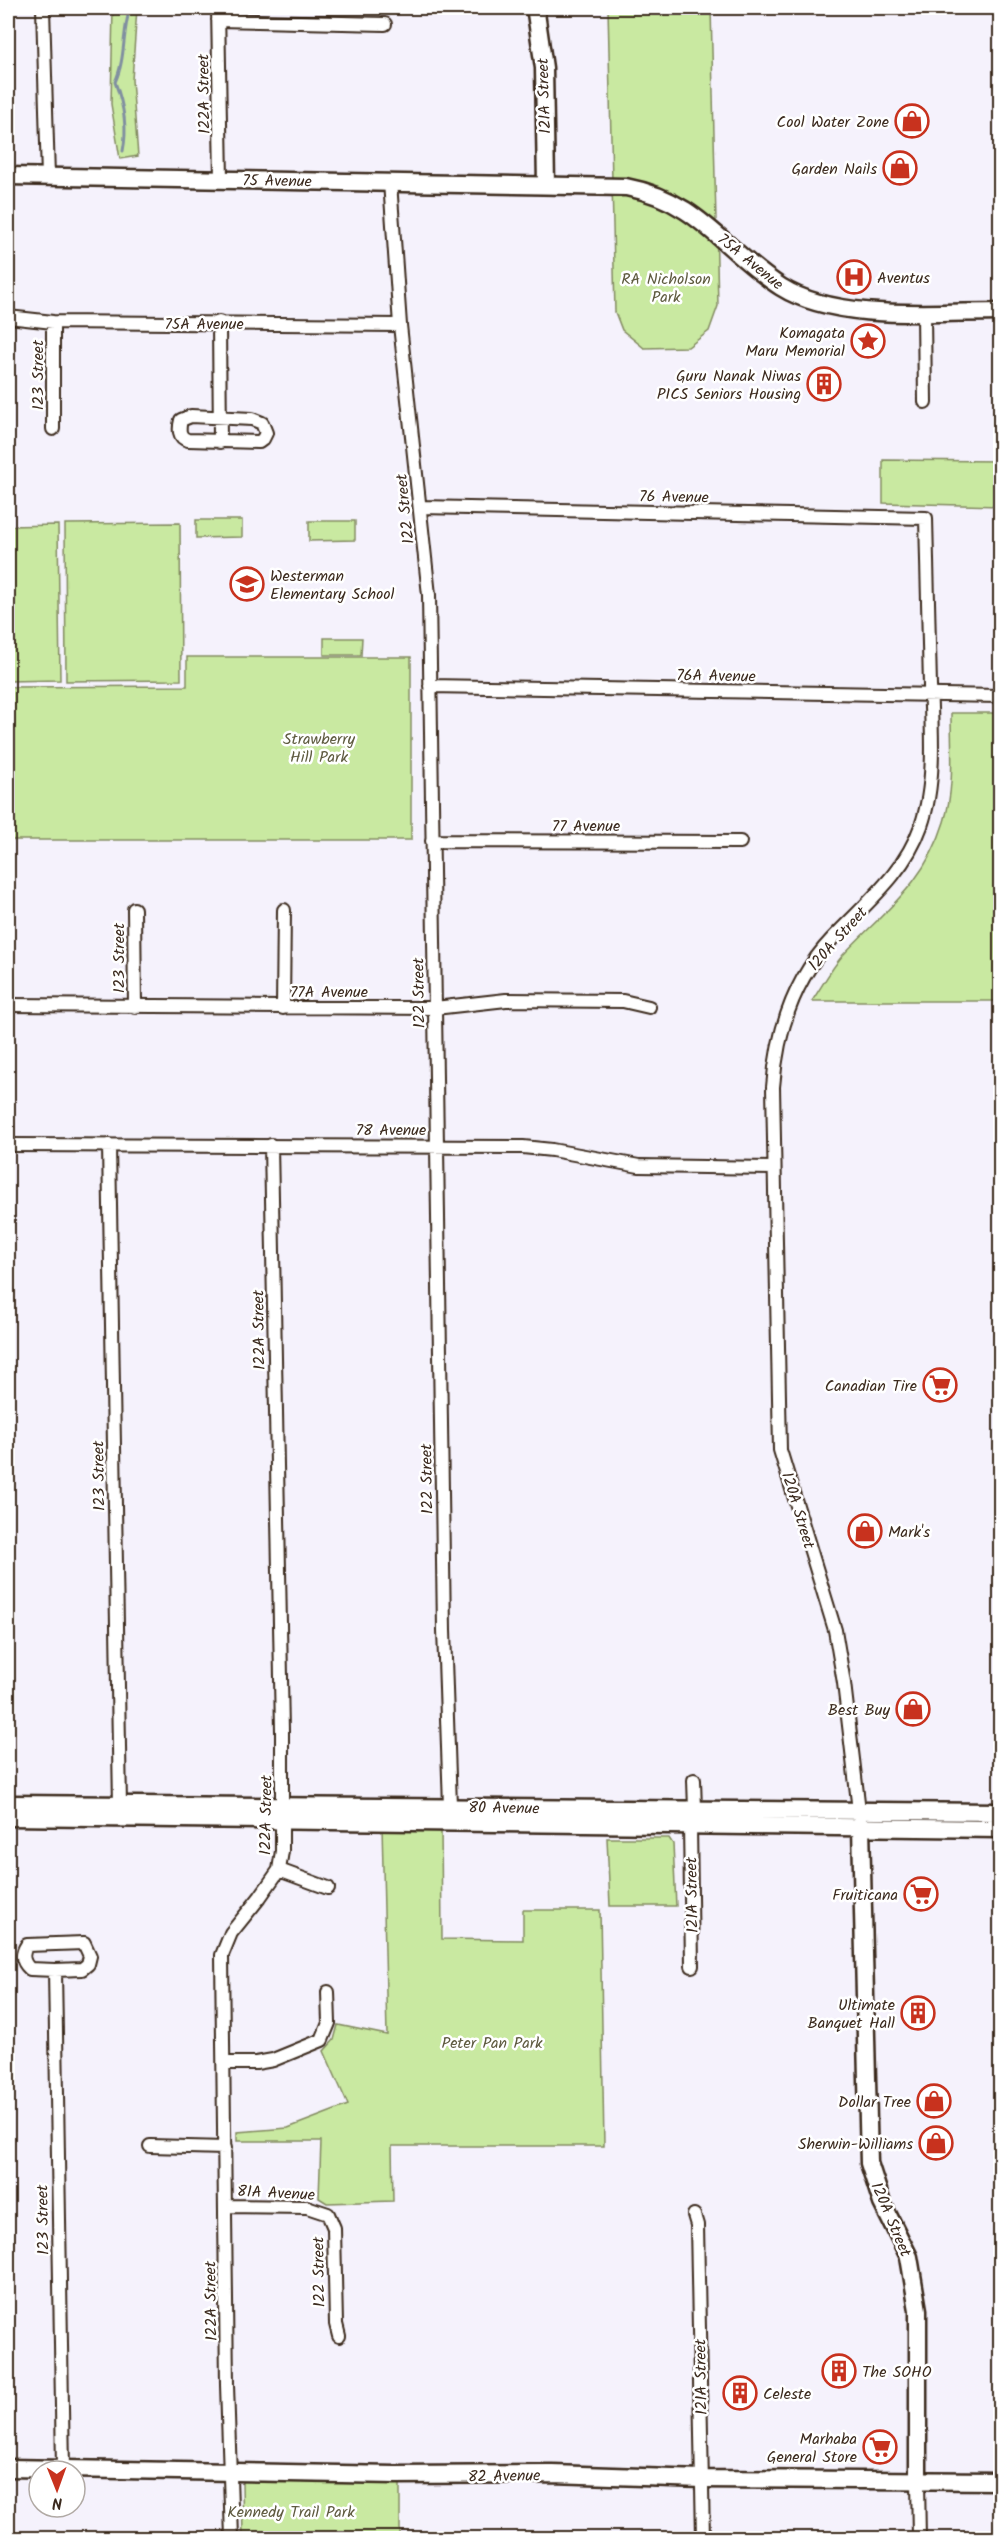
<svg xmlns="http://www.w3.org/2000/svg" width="1008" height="2546" viewBox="0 0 1008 2546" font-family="Kalam,sans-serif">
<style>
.green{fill:#c9e9a1;stroke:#828a60;stroke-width:1.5}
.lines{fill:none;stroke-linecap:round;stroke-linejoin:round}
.stream{stroke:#808fa0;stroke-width:3}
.street-casing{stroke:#3b2a1e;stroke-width:16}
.secondary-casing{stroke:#3b2a1e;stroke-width:21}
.street{stroke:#fff;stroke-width:12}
.secondary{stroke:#fff;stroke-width:16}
.labels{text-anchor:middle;stroke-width:5;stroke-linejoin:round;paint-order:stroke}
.street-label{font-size:16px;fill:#3b2a1e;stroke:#fff}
.poi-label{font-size:16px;fill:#3b2a1e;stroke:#fff;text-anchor:end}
.park-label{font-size:16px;fill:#5e5a3f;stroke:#fff}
</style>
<rect width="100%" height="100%" fill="#f5f2fc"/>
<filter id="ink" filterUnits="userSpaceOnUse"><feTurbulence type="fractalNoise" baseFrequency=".0167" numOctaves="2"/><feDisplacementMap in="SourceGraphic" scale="12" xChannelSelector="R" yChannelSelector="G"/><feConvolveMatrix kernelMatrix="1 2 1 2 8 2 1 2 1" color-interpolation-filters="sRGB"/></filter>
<g filter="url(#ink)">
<path class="green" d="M 113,8 L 137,8 L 132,80 L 138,156 L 120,159 L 111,104 Z
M 608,8 L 711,8 L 718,306 L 709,331 L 688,347 L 644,348 L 622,330 L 615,312 Z
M 883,460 L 1000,461 L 1000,506 L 883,503 Z
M 196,520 L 242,520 L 242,537 L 196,538 Z
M 309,521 L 355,521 L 355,540 L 309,541 Z
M 180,523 L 181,680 L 66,681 L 65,524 Z
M 58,525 L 60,680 L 8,681 L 8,526 Z
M 324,638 L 362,638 L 361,655 L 324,655 Z
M 187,657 L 411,657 L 411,840 L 8,840 L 8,687 L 187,686 Z
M 951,713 L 1000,713 L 1000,1001 L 812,1001 C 822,986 831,969 843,955 C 884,911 925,884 944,822 C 955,788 951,749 951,713 Z
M 382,1826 L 441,1826 L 442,1939 L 523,1940 L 523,1910 L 600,1910 L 604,2146 L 392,2146 L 393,2201 L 327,2203 L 319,2198 L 321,2141 L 237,2141 L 237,2132 L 288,2128 L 348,2105 L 324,2051 L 334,2040 L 338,2025 L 387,2035 Z
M 607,1838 L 669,1838 L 673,1844 L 676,1906 L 610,1906 Z
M 242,2481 L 400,2484 L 400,2538 L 243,2538 Z"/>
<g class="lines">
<path class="stream" d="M 123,151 C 128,127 123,103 115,82 C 126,59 122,32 130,8"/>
<defs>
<path id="street" d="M 43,8 L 48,177
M 218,8 L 221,180
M 218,20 L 385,24
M 390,182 L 400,325 L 429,595 L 444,1630 L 450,1806
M 924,312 L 925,402
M 8,317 L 53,322 L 400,325
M 53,322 L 53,429
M 219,322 L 220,442
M 191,416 L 252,419 L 262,423 L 266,433 L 263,439 L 259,442 L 188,440 C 178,438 179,428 181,420 Z
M 421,507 L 926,518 C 927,574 929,630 930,686 C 932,730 936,784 921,826 C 904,874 866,903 832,939 C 793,980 777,1032 773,1087 L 780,1450 L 835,1630 L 844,1683 L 860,1819
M 430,686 L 1000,696
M 432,841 L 740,842
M 134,909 L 135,1007
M 8,1005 L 435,1008 L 506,1000 L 623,1001 L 649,1007
M 283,1008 L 284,910
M 8,1145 L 523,1147 L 552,1150 L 639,1166 L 773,1168
M 109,1145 L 120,1806
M 694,1780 L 695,1809
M 690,1825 L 692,1966
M 279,1870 L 328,1888
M 55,1970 L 30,1969 C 22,1962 21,1954 27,1945 L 84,1943 L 90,1956 L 88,1964 L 82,1969 L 55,1970 L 63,2469
M 225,2063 L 256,2063 L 273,2060 L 322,2040 L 329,2023 L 328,1992
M 150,2146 L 225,2148
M 226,2206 L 307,2207 L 328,2214 L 334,2228 L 336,2324 L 339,2336
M 694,2215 L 697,2225 L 703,2538
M 918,2481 L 919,2538
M 232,2538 L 227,2385 L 222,1955 L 231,1933 L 260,1897 L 279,1870 L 282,1851 L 282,1731 L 271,1145"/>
<path id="secondary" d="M 533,8 L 536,13 L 544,68 L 546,185
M 8,176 L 626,187 C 700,201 723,250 781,287 C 837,322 935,312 1000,312
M 8,1804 L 1000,1812
M 8,1817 L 1000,1829
M 861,1827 L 869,2163 L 882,2203 L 909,2257 L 918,2310 L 918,2481
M 8,2468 L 395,2475 L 553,2474 L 702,2479 L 1000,2481"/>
</defs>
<use href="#street" class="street-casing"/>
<use href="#secondary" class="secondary-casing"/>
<use href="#street" class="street"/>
<use href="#secondary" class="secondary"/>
</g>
</g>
<defs>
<symbol id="shop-ring" viewBox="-11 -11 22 22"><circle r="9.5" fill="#fff" stroke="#c8321e" stroke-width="1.5"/><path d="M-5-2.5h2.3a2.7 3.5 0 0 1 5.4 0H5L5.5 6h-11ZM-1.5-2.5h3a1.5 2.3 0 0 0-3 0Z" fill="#c8321e"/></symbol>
<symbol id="hospital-ring" viewBox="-11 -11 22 22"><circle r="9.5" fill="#fff" stroke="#c8321e" stroke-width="1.5"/><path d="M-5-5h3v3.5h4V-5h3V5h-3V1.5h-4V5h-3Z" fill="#c8321e"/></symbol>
<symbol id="sight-ring" viewBox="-11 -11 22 22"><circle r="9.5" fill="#fff" stroke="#c8321e" stroke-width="1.5"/><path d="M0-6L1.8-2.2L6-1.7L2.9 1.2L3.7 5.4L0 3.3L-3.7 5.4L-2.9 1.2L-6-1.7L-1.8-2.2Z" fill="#c8321e"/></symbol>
<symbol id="building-ring" viewBox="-11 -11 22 22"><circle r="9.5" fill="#fff" stroke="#c8321e" stroke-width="1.5"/><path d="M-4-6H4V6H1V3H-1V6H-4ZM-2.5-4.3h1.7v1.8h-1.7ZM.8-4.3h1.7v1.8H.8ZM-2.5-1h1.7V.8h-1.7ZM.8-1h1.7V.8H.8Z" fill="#c8321e"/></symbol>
<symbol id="school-ring" viewBox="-11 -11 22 22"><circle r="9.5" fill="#fff" stroke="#c8321e" stroke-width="1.5"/><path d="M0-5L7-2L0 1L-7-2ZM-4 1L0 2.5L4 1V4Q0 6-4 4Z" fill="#c8321e"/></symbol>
<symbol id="supermarket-ring" viewBox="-11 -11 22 22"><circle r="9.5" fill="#fff" stroke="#c8321e" stroke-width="1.5"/><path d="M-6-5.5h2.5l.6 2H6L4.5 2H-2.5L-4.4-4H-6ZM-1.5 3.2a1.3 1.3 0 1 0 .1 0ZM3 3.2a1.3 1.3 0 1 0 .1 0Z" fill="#c8321e"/></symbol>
</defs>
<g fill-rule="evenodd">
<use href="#shop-ring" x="893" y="102" width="38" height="38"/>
<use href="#shop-ring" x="881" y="149" width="38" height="38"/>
<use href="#hospital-ring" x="835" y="258" width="38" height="38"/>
<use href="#sight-ring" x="849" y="322" width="38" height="38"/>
<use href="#building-ring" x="805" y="365" width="38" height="38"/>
<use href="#school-ring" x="228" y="565" width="38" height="38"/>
<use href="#supermarket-ring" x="921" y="1366" width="38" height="38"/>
<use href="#shop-ring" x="846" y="1512" width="38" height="38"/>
<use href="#shop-ring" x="894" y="1690" width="38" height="38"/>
<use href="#supermarket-ring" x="902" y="1875" width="38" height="38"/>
<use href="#building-ring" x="899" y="1994" width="38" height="38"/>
<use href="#shop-ring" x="915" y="2082" width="38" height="38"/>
<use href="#shop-ring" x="917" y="2124" width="38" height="38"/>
<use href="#building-ring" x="820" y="2352" width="38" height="38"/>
<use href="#building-ring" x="721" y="2374" width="38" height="38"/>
<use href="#supermarket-ring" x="861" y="2428" width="38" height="38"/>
</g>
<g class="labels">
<g class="street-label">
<text transform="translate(203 94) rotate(-91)" y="6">122A Street</text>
<text transform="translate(543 96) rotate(-92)" y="6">121A Street</text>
<text transform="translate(277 180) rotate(1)" y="6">75 Avenue</text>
<text transform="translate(751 261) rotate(39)" y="6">75A Avenue</text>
<text x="204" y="329">75A Avenue</text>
<text transform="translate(37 375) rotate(-90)" y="6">123 Street</text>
<text transform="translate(674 496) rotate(1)" y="6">76 Avenue</text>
<text transform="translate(404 509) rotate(-96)" y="6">122 Street</text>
<text transform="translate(716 675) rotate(1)" y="6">76A Avenue</text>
<text x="586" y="831">77 Avenue</text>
<text transform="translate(837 938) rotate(-48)" y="6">120A Street</text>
<text transform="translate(118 958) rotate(-90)" y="6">123 Street</text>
<text x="329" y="997">77A Avenue</text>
<text transform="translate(418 993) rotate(-91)" y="6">122 Street</text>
<text x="391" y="1135">78 Avenue</text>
<text transform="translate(258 1330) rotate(-91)" y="6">122A Street</text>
<text transform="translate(98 1476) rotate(-91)" y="6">123 Street</text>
<text transform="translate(426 1479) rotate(-91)" y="6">122 Street</text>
<text transform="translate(799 1510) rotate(73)" y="6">120A Street</text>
<text transform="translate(504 1807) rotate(1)" y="6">80 Avenue</text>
<text transform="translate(265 1815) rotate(-89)" y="6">122A Street</text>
<text transform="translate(691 1895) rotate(-91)" y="6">121A Street</text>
<text transform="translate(276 2192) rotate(3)" y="6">81A Avenue</text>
<text transform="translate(892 2219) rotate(67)" y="6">120A Street</text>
<text transform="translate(42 2220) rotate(-91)" y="6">123 Street</text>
<text transform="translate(318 2272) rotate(-91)" y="6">122 Street</text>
<text transform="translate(210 2301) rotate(-91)" y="6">122A Street</text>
<text transform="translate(700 2377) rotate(-91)" y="6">121A Street</text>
<text transform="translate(504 2475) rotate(-1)" y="6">82 Avenue</text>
</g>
<g class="poi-label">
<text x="889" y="127">Cool Water Zone</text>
<text x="877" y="174">Garden Nails</text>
<text x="877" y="283" text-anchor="start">Aventus</text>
<text x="845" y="338">Komagata<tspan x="845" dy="18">Maru Memorial</tspan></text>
<text x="801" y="381">Guru Nanak Niwas<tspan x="801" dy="18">PICS Seniors Housing</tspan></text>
<text x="270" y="581" text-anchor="start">Westerman<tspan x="270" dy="18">Elementary School</tspan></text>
<text x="917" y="1391">Canadian Tire</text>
<text x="888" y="1537" text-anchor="start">Mark's</text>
<text x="890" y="1715">Best Buy</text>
<text x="898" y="1900">Fruiticana</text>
<text x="895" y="2010">Ultimate<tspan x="895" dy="18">Banquet Hall</tspan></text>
<text x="911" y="2107">Dollar Tree</text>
<text x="913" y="2149">Sherwin-Williams</text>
<text x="862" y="2377" text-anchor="start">The SOHO</text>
<text x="763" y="2399" text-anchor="start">Celeste</text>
<text x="857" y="2444">Marhaba<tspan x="857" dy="18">General Store</tspan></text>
</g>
<g class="park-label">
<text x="666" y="284">RA Nicholson<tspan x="666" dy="18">Park</tspan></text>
<text x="319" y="744">Strawberry<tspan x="319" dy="18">Hill Park</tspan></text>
<text x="492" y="2048">Peter Pan Park</text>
<text x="291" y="2517">Kennedy Trail Park</text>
</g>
</g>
<rect width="1008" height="2546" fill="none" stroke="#fff" stroke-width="30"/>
<rect x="15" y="15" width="978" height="2516" fill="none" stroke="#3b2a1e" stroke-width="2" filter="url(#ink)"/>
<g transform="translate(57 2489) rotate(179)"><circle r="28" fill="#ffffff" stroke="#b1aaa5" stroke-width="1.5"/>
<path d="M0-4.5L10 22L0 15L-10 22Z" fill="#c8321e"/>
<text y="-9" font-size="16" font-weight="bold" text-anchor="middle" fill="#3b2a1e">N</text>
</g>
</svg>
